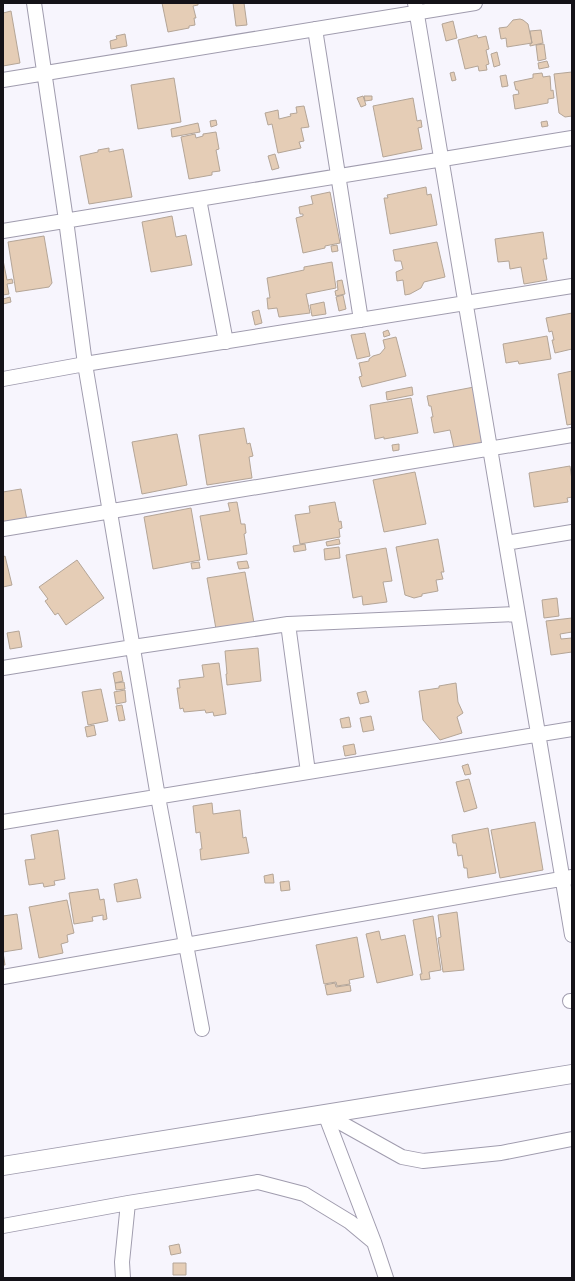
<svg xmlns="http://www.w3.org/2000/svg" width="575" height="1281" viewBox="0 0 575 1281" font-family="Overpass,sans-serif">
<style>
.building{fill:#e5cdb6;stroke:#b4a597}
.lines{fill:none;stroke-linecap:round;stroke-linejoin:round}
.minor-casing{stroke:#a09cae;stroke-width:16}
.tertiary-casing{stroke:#a09cae;stroke-width:20}
.minor{stroke:#fff;stroke-width:14}
.tertiary{stroke:#fff;stroke-width:18}
</style>
<rect width="100%" height="100%" fill="#f7f5fd"/>
<path class="building" d="M 162,3 L 198,3 L 198,5 L 193,6 L 196,18 L 194,18 L 195,25 L 189,26 L 189,28 L 168,32 Z
M 233,3 L 244,3 L 247,25 L 236,26 Z
M 11,11 L 20,63 L 3,66 L 3,13 Z
M 520,19 L 523,20 L 528,24 L 532,43 L 507,47 L 506,38 L 501,39 L 499,28 L 507,27 L 513,20 Z
M 453,21 L 457,38 L 446,41 L 442,24 Z
M 541,30 L 543,43 L 530,46 L 530,44 L 532,43 L 530,31 Z
M 125,34 L 127,46 L 111,49 L 110,41 L 117,39 L 116,36 Z
M 477,35 L 478,38 L 486,36 L 489,49 L 486,50 L 489,64 L 486,65 L 487,70 L 479,71 L 478,66 L 465,69 L 458,40 Z
M 544,44 L 546,59 L 538,61 L 536,45 Z
M 497,52 L 500,65 L 494,67 L 491,54 Z
M 547,61 L 549,67 L 539,69 L 538,63 Z
M 454,72 L 456,80 L 452,81 L 450,73 Z
M 572,72 L 572,116 L 565,117 L 559,113 L 554,74 Z
M 542,73 L 543,77 L 550,76 L 551,91 L 553,90 L 554,98 L 548,99 L 548,103 L 515,109 L 513,95 L 519,94 L 518,90 L 516,90 L 514,82 L 533,78 L 533,74 Z
M 506,75 L 508,86 L 502,87 L 500,76 Z
M 174,78 L 181,122 L 138,129 L 131,85 Z
M 363,96 L 366,105 L 361,107 L 357,98 Z
M 364,96 L 372,96 L 372,100 L 365,101 Z
M 413,98 L 417,121 L 421,120 L 422,127 L 418,128 L 422,149 L 383,157 L 373,106 Z
M 304,106 L 309,127 L 301,128 L 304,141 L 299,142 L 301,148 L 278,153 L 272,124 L 268,125 L 265,113 L 278,110 L 279,119 L 291,116 L 290,114 L 297,113 L 296,107 Z
M 216,120 L 217,125 L 211,127 L 210,121 Z
M 547,121 L 548,126 L 542,127 L 541,122 Z
M 198,123 L 200,132 L 172,137 L 171,129 Z
M 216,132 L 219,149 L 216,150 L 220,171 L 212,172 L 212,175 L 189,179 L 181,137 L 195,134 L 196,138 L 203,136 L 203,134 Z
M 109,148 L 109,152 L 123,149 L 132,197 L 89,204 L 80,156 L 98,152 L 98,150 Z
M 275,154 L 279,168 L 272,170 L 268,156 Z
M 426,187 L 427,195 L 431,194 L 437,225 L 390,234 L 384,198 L 388,198 L 387,195 Z
M 330,192 L 340,243 L 325,246 L 325,248 L 303,253 L 296,218 L 303,216 L 303,214 L 300,214 L 299,207 L 313,204 L 311,196 Z
M 172,216 L 176,237 L 186,235 L 192,265 L 151,272 L 142,222 Z
M 543,232 L 547,259 L 543,259 L 547,280 L 524,284 L 521,267 L 510,269 L 509,261 L 498,262 L 495,239 Z
M 44,236 L 52,283 L 49,287 L 16,292 L 8,242 Z
M 437,242 L 445,277 L 424,282 L 421,288 L 410,294 L 405,295 L 403,280 L 397,281 L 396,272 L 403,269 L 401,261 L 395,261 L 393,250 Z
M 337,245 L 338,251 L 332,252 L 331,246 Z
M 3,260 L 7,280 L 12,279 L 13,283 L 7,284 L 9,294 L 3,295 Z
M 332,262 L 336,288 L 306,294 L 310,313 L 279,317 L 277,308 L 268,309 L 267,298 L 270,298 L 267,278 L 304,270 L 304,267 Z
M 342,280 L 345,294 L 336,296 L 335,291 L 338,290 L 337,281 Z
M 343,295 L 346,309 L 339,311 L 336,297 Z
M 10,297 L 11,302 L 3,304 L 3,299 Z
M 324,302 L 326,314 L 312,316 L 310,305 Z
M 259,310 L 262,323 L 255,325 L 252,312 Z
M 572,313 L 572,349 L 555,353 L 552,340 L 554,340 L 552,331 L 549,332 L 546,318 Z
M 388,330 L 390,335 L 384,337 L 383,332 Z
M 365,333 L 370,356 L 357,359 L 351,335 Z
M 547,336 L 551,359 L 519,364 L 518,361 L 506,363 L 503,344 Z
M 396,337 L 406,376 L 362,387 L 359,377 L 362,376 L 359,363 L 369,361 L 369,359 L 373,356 L 380,354 L 385,348 L 383,340 Z
M 572,371 L 572,424 L 567,425 L 558,374 Z
M 412,387 L 413,395 L 387,400 L 386,392 Z
M 474,387 L 485,442 L 454,448 L 450,430 L 434,433 L 431,417 L 433,417 L 431,406 L 429,406 L 427,396 Z
M 411,398 L 418,433 L 384,439 L 384,437 L 375,439 L 370,405 Z
M 244,428 L 247,444 L 250,443 L 253,456 L 249,457 L 252,478 L 207,485 L 199,435 Z
M 177,434 L 187,485 L 142,494 L 132,442 Z
M 399,444 L 399,450 L 393,451 L 392,445 Z
M 570,466 L 572,480 L 572,497 L 567,498 L 568,502 L 534,507 L 529,473 Z
M 415,472 L 426,524 L 384,532 L 373,480 Z
M 21,489 L 27,520 L 3,525 L 3,492 Z
M 237,502 L 241,524 L 245,524 L 246,533 L 244,534 L 247,554 L 208,560 L 200,516 L 230,511 L 228,503 Z
M 335,502 L 339,522 L 341,521 L 342,528 L 339,529 L 340,537 L 300,544 L 295,515 L 310,513 L 309,506 Z
M 191,508 L 200,560 L 153,569 L 144,517 Z
M 339,539 L 340,544 L 327,546 L 326,542 Z
M 438,539 L 444,572 L 441,572 L 443,579 L 436,580 L 438,591 L 422,594 L 422,596 L 414,598 L 405,595 L 396,547 Z
M 305,544 L 306,550 L 294,552 L 293,546 Z
M 339,547 L 340,558 L 325,560 L 324,549 Z
M 386,548 L 392,581 L 383,582 L 387,602 L 363,605 L 362,596 L 353,598 L 346,555 Z
M 5,556 L 12,585 L 3,587 L 3,557 Z
M 77,560 L 104,598 L 66,625 L 58,613 L 55,615 L 45,601 L 48,599 L 39,587 Z
M 247,561 L 249,568 L 239,569 L 237,562 Z
M 199,562 L 200,568 L 192,569 L 191,563 Z
M 245,572 L 254,623 L 216,629 L 207,578 Z
M 557,598 L 559,616 L 544,618 L 542,600 Z
M 572,618 L 572,632 L 560,634 L 561,639 L 572,638 L 572,652 L 551,655 L 546,621 Z
M 19,631 L 22,647 L 10,649 L 7,633 Z
M 258,648 L 261,681 L 227,685 L 226,674 L 227,674 L 225,651 Z
M 219,663 L 226,714 L 214,716 L 213,712 L 206,713 L 205,710 L 184,712 L 183,708 L 180,709 L 177,688 L 180,688 L 179,680 L 204,677 L 202,665 Z
M 121,671 L 123,681 L 115,683 L 113,673 Z
M 124,682 L 125,689 L 116,690 L 115,683 Z
M 456,683 L 458,702 L 463,713 L 457,717 L 462,733 L 440,740 L 423,720 L 419,691 L 439,688 L 439,686 Z
M 101,689 L 108,721 L 88,725 L 82,692 Z
M 125,690 L 126,702 L 116,704 L 114,692 Z
M 366,691 L 369,702 L 360,704 L 357,693 Z
M 122,705 L 125,720 L 119,721 L 116,706 Z
M 371,716 L 374,730 L 363,732 L 360,718 Z
M 349,717 L 351,727 L 342,728 L 340,719 Z
M 94,725 L 96,735 L 87,737 L 85,727 Z
M 354,744 L 356,754 L 345,756 L 343,746 Z
M 468,764 L 471,774 L 465,775 L 462,766 Z
M 469,779 L 477,808 L 464,812 L 456,782 Z
M 212,803 L 213,814 L 240,810 L 243,838 L 246,837 L 249,853 L 201,860 L 200,849 L 202,849 L 200,832 L 196,833 L 193,806 Z
M 535,822 L 543,870 L 500,878 L 491,830 Z
M 488,828 L 496,873 L 468,878 L 467,868 L 464,868 L 462,855 L 458,856 L 456,843 L 453,843 L 452,835 Z
M 58,830 L 65,879 L 54,881 L 55,885 L 44,887 L 43,883 L 29,885 L 25,860 L 35,859 L 31,835 Z
M 273,874 L 274,883 L 265,883 L 264,876 Z
M 137,879 L 141,898 L 117,902 L 114,884 Z
M 289,881 L 290,890 L 281,891 L 280,882 Z
M 98,889 L 100,900 L 104,899 L 107,919 L 103,920 L 103,915 L 92,917 L 93,921 L 74,924 L 69,893 Z
M 67,900 L 74,933 L 67,935 L 68,942 L 61,944 L 63,953 L 39,958 L 29,907 Z
M 457,912 L 464,970 L 443,972 L 438,938 L 441,937 L 438,915 Z
M 17,914 L 22,949 L 3,952 L 5,965 L 3,965 L 3,916 Z
M 433,916 L 441,970 L 429,972 L 430,979 L 421,980 L 420,974 L 422,974 L 413,920 Z
M 379,931 L 381,940 L 405,935 L 413,975 L 377,983 L 366,934 Z
M 357,937 L 364,977 L 349,980 L 350,984 L 337,986 L 336,982 L 324,984 L 316,945 Z
M 335,983 L 336,987 L 350,985 L 351,991 L 327,995 L 325,985 Z
M 179,1244 L 181,1253 L 171,1255 L 169,1246 Z
M 173,1263 L 186,1263 L 186,1275 L 173,1275 Z"/>
<g class="lines">
<defs>
<path id="minor" d="M 34,3 L 66,220 L 85,364 L 158,797 L 202,1029
M 415,3 L 572,935
M 315,29 L 361,320
M 3,80 L 475,3
M 199,199 L 226,342
M 3,231 L 572,138
M 3,379 L 85,364 L 572,286
M 3,529 L 572,435
M 506,543 L 572,532
M 288,624 L 308,772
M 3,668 L 133,647 L 288,624 L 518,614
M 3,822 L 572,729
M 3,977 L 572,877
M 570,1001 L 572,1001
M 325,1114 L 402,1157 L 423,1161 L 501,1153 L 572,1139
M 325,1114 L 374,1242 L 386,1278
M 3,1226 L 128,1203 L 258,1182 L 304,1194 L 350,1222 L 374,1242
M 123,1278 L 122,1262 L 128,1203"/>
<path id="tertiary" d="M 3,1166 L 572,1074"/>
</defs>
<use href="#minor" class="minor-casing"/>
<use href="#tertiary" class="tertiary-casing"/>
<use href="#minor" class="minor"/>
<use href="#tertiary" class="tertiary"/>
</g>
<rect width="575" height="1281" fill="none" stroke="#141218" stroke-width="8"/>
</svg>
